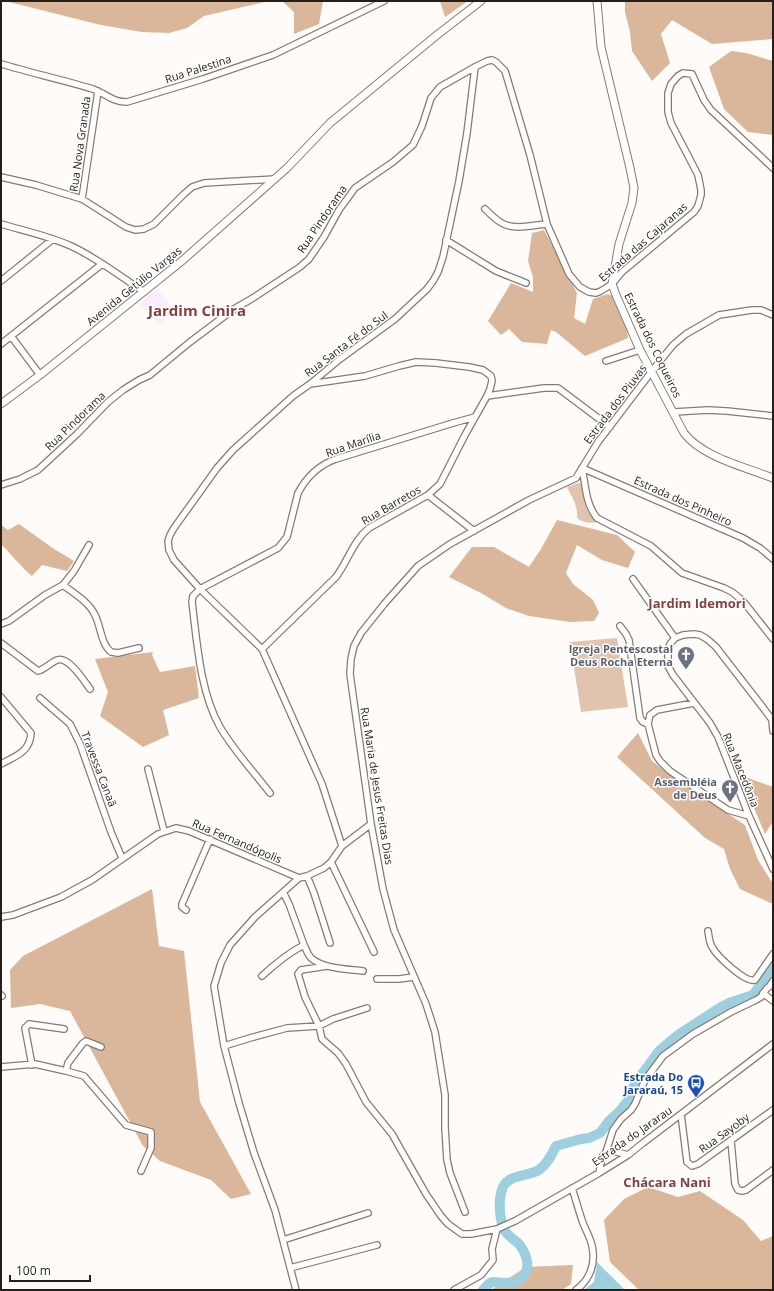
<svg xmlns="http://www.w3.org/2000/svg" width="774" height="1291" viewBox="0 0 774 1291" font-family="'Open Sans',sans-serif">
<style>
.education{fill:#fcebfd}
.green{fill:#e0c4ad}
.forest{fill:#dab79a}
.water{fill:#9dcfde}
.lines{fill:none;stroke-linecap:round;stroke-linejoin:round}
.river{stroke:#9dcfde;stroke-width:10}
.minor-casing{stroke:#897a6d;stroke-width:8}
.tertiary-casing{stroke:#897a6d;stroke-width:9}
.minor{stroke:#fff;stroke-width:5.5}
.tertiary{stroke:#fff;stroke-width:7}
.labels{text-anchor:middle;stroke-width:3;stroke-linejoin:round;paint-order:stroke}
.street-label{font-size:11px;fill:#251e19;stroke:#fff}
.worship-label{font-size:11px;font-weight:bold;fill:#5b616d;stroke:#fff;text-anchor:end}
.transit-label{font-size:11px;font-weight:bold;fill:#164399;stroke:#fff;text-anchor:end}
.quarter-label{font-size:13px;font-weight:bold;fill:#873e3f;stroke:#fff}
.district-label{font-size:15px;font-weight:bold;fill:#873e3f;stroke:#fff}
</style>
<rect width="100%" height="100%" fill="#fefbf8"/>
<path class="education" d="M 157,289 L 169,303 L 173,312 L 160,325 L 139,304 Z"/>
<path class="green" d="M 578,483 L 582,484 C 585,503 582,507 597,522 C 591,524 581,522 577,518 C 578,506 572,497 567,487 Z
M 617,638 L 628,707 L 581,712 L 570,642 Z"/>
<path class="forest" d="M 5,1 L 269,1 L 204,16 L 187,28 L 169,33 L 142,32 L 101,25 Z
M 282,1 L 323,1 L 319,24 L 294,34 L 294,12 Z
M 440,1 L 468,1 L 445,17 Z
M 625,1 L 773,1 L 773,39 L 712,44 L 672,20 L 661,34 L 670,63 L 652,81 L 632,51 L 630,32 L 625,12 Z
M 731,51 L 746,53 L 773,61 L 773,135 L 748,132 L 724,109 L 709,67 Z
M 544,230 L 577,293 L 574,318 L 585,324 L 593,299 L 608,294 L 614,297 L 627,326 L 628,338 L 585,356 L 556,332 L 551,330 L 547,344 L 522,342 L 509,329 L 501,335 L 488,321 L 511,283 L 533,292 L 533,277 L 528,261 L 532,233 Z
M 557,520 L 617,535 L 635,552 L 628,568 L 602,560 L 577,545 L 566,573 L 573,584 L 593,600 L 599,613 L 594,621 L 570,622 L 529,616 L 506,608 L 481,593 L 449,577 L 472,547 L 494,547 L 529,567 L 541,549 Z
M 19,524 L 54,549 L 74,561 L 67,571 L 42,565 L 32,576 C 20,566 11,554 1,544 L 1,525 L 8,530 Z
M 153,652 L 152,655 L 160,672 L 195,666 L 199,698 L 163,710 L 169,735 L 143,747 L 100,716 L 108,692 L 95,659 Z
M 638,733 L 652,761 L 677,780 L 745,825 L 758,860 L 773,884 L 773,904 L 740,889 L 730,869 L 724,849 L 705,838 L 617,757 Z
M 740,775 L 773,787 L 772,823 L 765,834 Z
M 152,889 L 159,946 L 184,951 L 200,1102 L 251,1194 L 231,1199 L 211,1180 L 160,1161 L 143,1146 L 70,1011 L 40,1004 L 11,1008 L 10,970 L 23,956 Z
M 648,1187 L 678,1197 L 700,1191 L 743,1220 L 761,1241 L 773,1236 L 773,1290 L 639,1290 L 610,1262 L 604,1220 L 624,1199 Z
M 573,1265 L 571,1284 L 562,1290 L 491,1290 L 526,1267 Z"/>
<path class="water" d="M 597,1262 L 625,1290 L 584,1290 L 594,1282 Z"/>
<g class="lines">
<path class="river" d="M 483,1290 L 490,1283 L 493,1282 C 499,1282 507,1284 514,1282 C 533,1275 529,1257 519,1244 C 514,1239 506,1235 504,1229 C 499,1217 498,1199 503,1187 C 510,1173 530,1177 540,1169 C 548,1163 552,1154 556,1146 L 581,1139 L 589,1138 L 600,1133 L 609,1121 L 620,1111 L 629,1099 L 633,1088 L 642,1074 L 660,1050 L 678,1035 L 718,1009 L 729,1003 L 753,995 L 773,968"/>
<defs>
<path id="minor" d="M 1,64 C 32,73 63,80 93,89 C 107,94 112,102 127,102 L 203,79 L 273,55 L 384,1
M 1,177 L 36,185 L 82,199 L 126,227 L 135,230 L 144,229 L 154,224 L 184,194 L 192,187 L 204,183 L 275,179
M 82,199 L 98,91
M 485,209 C 490,214 494,218 500,222 C 513,231 532,225 547,224
M 1,224 C 25,231 49,236 71,246 C 97,258 120,276 144,292
M 446,240 L 496,271 L 526,283
M 1,281 L 53,239
M 11,336 L 40,375
M 1,344 L 102,264
M 606,361 L 640,350
M 487,396 L 544,388 L 558,388 L 610,427
M 674,412 L 708,410 L 727,411 L 773,416
M 582,468 C 586,486 585,503 597,518 L 651,546 L 682,573 L 724,588 L 732,592 L 743,601 L 773,639
M 582,468 L 743,538 L 760,548 L 773,559
M 1,485 L 20,479 L 38,470 L 77,434 L 108,402 L 123,390 L 139,380 L 150,375 L 190,342 L 234,309 L 253,298 L 300,267 L 309,259 L 324,237 L 339,210 L 355,188 L 393,162 L 413,145 L 422,126 L 431,98 L 440,87 L 475,67 L 487,61 L 492,60 L 496,62 L 505,71 L 530,155 L 547,224 L 569,274 L 580,287 L 589,292 L 596,293 L 601,291 L 612,284 L 622,272 L 694,212 L 698,206 L 701,195 L 701,190 L 698,175 L 671,123 L 668,112 L 668,93 L 671,84 L 678,76 L 683,73 L 692,74 L 704,100 L 711,110 L 773,168
M 428,495 L 474,531
M 633,579 L 675,638
M 63,585 C 75,594 89,602 95,615 C 101,627 101,644 111,652 L 118,653 L 139,648
M 1,624 L 9,621 L 45,595 L 63,585 L 74,571 L 89,545
M 620,626 L 626,634 L 629,640 L 640,718 L 643,722 L 648,724
M 1,643 L 38,671 C 45,669 50,663 57,660 C 69,656 84,681 90,689
M 262,649 L 336,577 C 348,561 353,541 369,528 L 428,495 L 440,484 L 465,435 L 487,396 L 490,389 L 492,381 L 491,376 L 483,370 L 469,367 L 436,363 L 416,362 L 399,366 L 365,376 L 310,384
M 1,697 L 31,733 C 30,752 16,756 1,764
M 40,698 L 70,724 L 80,744 L 111,832 L 122,858
M 694,703 L 657,710 L 650,715 L 648,724 L 656,755 L 660,761 L 670,771 L 728,810 L 749,816
M 772,720 L 773,731
M 773,721 L 761,705 L 716,647 L 707,639 L 700,635 L 694,634 L 683,635 L 675,638 L 670,644 L 668,652 L 668,666 L 673,675 L 710,723 L 718,737 L 749,816 L 773,869
M 148,769 L 164,831
M 270,793 C 253,771 234,751 220,727 C 200,692 197,642 192,602 L 193,596 L 200,589 L 278,548 L 287,537 L 298,493 C 306,478 319,465 336,459 L 453,423 L 475,417
M 342,846 L 322,784 L 262,649 L 200,589 L 174,560 L 169,550 L 168,541 L 170,535 L 174,528 L 217,468 L 233,450 L 293,396 L 310,384 L 340,359 L 395,319 L 427,289 L 433,281 L 438,272 L 443,257 L 459,181 L 467,133 L 475,67
M 331,862 L 374,952
M 307,876 L 314,893 L 330,943
M 283,892 L 289,904 L 304,945
M 186,910 L 182,907 L 182,904 L 210,839
M 1,917 L 13,915 L 61,897 L 92,880 L 158,834 L 176,828 L 189,831 L 299,878 L 307,876 L 324,868 L 331,862 L 342,846 L 371,824
M 708,931 C 709,936 709,942 712,947 C 717,956 745,983 755,980 L 773,954
M 327,966 L 301,970 L 298,974 L 305,997 L 319,1026 L 322,1039 L 338,1053 L 346,1064 L 366,1102 L 392,1134 L 426,1194 L 441,1216 L 448,1224 L 462,1234 L 471,1234 L 497,1229 L 515,1221 L 599,1173 L 628,1155 L 643,1143 L 773,1044
M 262,976 C 275,964 288,953 304,945 C 306,949 308,955 311,958 C 324,969 347,969 363,971
M 377,979 L 399,979 L 414,977
M 763,993 L 773,1001
M 1,995 L 2,996
M 224,1046 L 250,1038 L 287,1028 L 319,1026 L 333,1019 L 367,1008
M 101,1047 L 86,1041 L 83,1043 L 68,1063 L 66,1071 L 84,1076 L 126,1125 L 151,1132 L 151,1148 L 141,1171
M 32,1065 L 25,1028 L 29,1024 L 64,1029
M 1,1067 L 35,1064 L 66,1071
M 681,1114 L 687,1162 L 692,1166 L 698,1164 L 773,1110
M 731,1141 L 735,1184 L 738,1190 L 742,1191 L 746,1190 L 773,1170
M 606,1152 L 613,1130 L 621,1119 L 631,1110 L 635,1104 L 645,1080 L 663,1056 L 693,1034 L 731,1012 L 756,1000 L 761,997 L 767,988 L 769,987 L 773,981
M 599,1173 L 602,1157 L 606,1152 L 613,1151 L 628,1155
M 572,1188 C 576,1200 579,1212 583,1223 C 586,1231 591,1239 592,1246 C 596,1263 590,1280 576,1290
M 465,1212 L 450,1173 L 447,1160 L 445,1128 L 445,1095 L 435,1032 L 426,1004 L 394,930 L 383,889 L 371,824 L 350,674 L 351,659 L 354,646 L 361,633 L 385,603 L 418,566 L 450,544 L 529,500 L 576,478 L 598,442 L 652,371 L 673,345 L 686,334 L 719,315 L 752,310 L 761,310 L 773,315
M 283,1240 L 368,1213
M 290,1268 L 377,1245
M 296,1290 L 275,1210 L 254,1153 L 239,1103 L 224,1046 L 214,986 L 221,963 L 230,945 L 255,917 L 299,878
M 454,1290 L 481,1275 L 493,1260 L 492,1249 L 497,1229"/>
<path id="tertiary" d="M 597,1 L 601,47 L 630,168 L 634,188 L 632,203 L 619,244 L 612,284 L 616,295 L 640,350 L 684,433 C 702,457 745,467 773,478
M 1,404 L 40,375 L 183,260 L 287,168 L 330,123 L 437,35 L 481,1"/>
</defs>
<use href="#minor" class="minor-casing"/>
<use href="#tertiary" class="tertiary-casing"/>
<use href="#minor" class="minor"/>
<use href="#tertiary" class="tertiary"/>
</g>
<defs>
<symbol id="church-pin" viewBox="-11 -11 22 30"><path d="M0 17L-7.5 6A9.5 9.5 0 1 1 7.5 6Z" fill="#6b7280" stroke="#fff"/><path d="M-1.2-6h2.4v3.5h3.3v2.4h-3.3V6h-2.4V-.1h-3.3v-2.4h3.3Z" fill="#fff"/></symbol>
<symbol id="bus-pin" viewBox="-11 -11 22 30"><path d="M0 17L-7.5 6A9.5 9.5 0 1 1 7.5 6Z" fill="#1a4fb4" stroke="#fff"/><path d="M-5-6H5V4H4V6H2V4H-2V6H-4V4H-5ZM-3.5-4V0h7V-4ZM-3.5 1.2v1.5H-2V1.2ZM2 1.2v1.5H3.5V1.2Z" fill="#fff"/></symbol>
</defs>
<g fill-rule="evenodd">
<use href="#church-pin" x="676" y="645" width="20" height="27"/>
<use href="#church-pin" x="720" y="778" width="20" height="27"/>
<use href="#bus-pin" x="686" y="1073" width="20" height="27"/>
</g>
<g class="labels">
<g class="street-label">
<text transform="translate(198 69) rotate(-18)" y="4">Rua Palestina</text>
<text transform="translate(80 144) rotate(-82)" y="4">Rua Nova Granada</text>
<text transform="translate(322 219) rotate(-56)" y="4">Rua Pindorama</text>
<text transform="translate(643 242) rotate(-41)" y="4">Estrada das Cajaranas</text>
<text transform="translate(134 286) rotate(-39)" y="4">Avenida Getúlio Vargas</text>
<text transform="translate(346 344) rotate(-37)" y="4">Rua Santa Fé do Sul</text>
<text transform="translate(653 345) rotate(64)" y="4">Estrada dos Coqueiros</text>
<text transform="translate(615 404) rotate(-53)" y="4">Estrada dos Piuvas</text>
<text transform="translate(75 421) rotate(-44)" y="4">Rua Pindorama</text>
<text transform="translate(353 444) rotate(-19)" y="4">Rua Marília</text>
<text transform="translate(683 501) rotate(24)" y="4">Estrada dos Pinheiro</text>
<text transform="translate(391 505) rotate(-30)" y="4">Rua Barretos</text>
<text transform="translate(99 769) rotate(69)" y="4">Travessa Canaã</text>
<text transform="translate(741 770) rotate(68)" y="4">Rua Macedônia</text>
<text transform="translate(377 786) rotate(81)" y="4">Rua Maria de Jesus Freitas Dias</text>
<text transform="translate(237 841) rotate(23)" y="4">Rua Fernandópolis</text>
<text transform="translate(724 1133) rotate(-36)" y="4">Rua Sayoby</text>
<text transform="translate(632 1136) rotate(-35)" y="4">Estrada do Jararau</text>
</g>
<g class="worship-label">
<text x="673" y="653">Igreja Pentescostal<tspan x="673" dy="13">Deus Rocha Eterna</tspan></text>
<text x="717" y="786">Assembléia<tspan x="717" dy="13">de Deus</tspan></text>
</g>
<g class="transit-label">
<text x="683" y="1081">Estrada Do<tspan x="683" dy="13">Jararaú, 15</tspan></text>
</g>
<g class="quarter-label">
<text x="697" y="608">Jardim Idemori</text>
<text x="667" y="1187">Chácara Nani</text>
</g>
<g class="district-label">
<text x="197" y="316">Jardim Cinira</text>
</g>
</g>
<rect width="774" height="1291" fill="none" stroke="#251e19" stroke-width="4"/>
<path d="M10 1275v6h80v-6" fill="none" stroke="#251e19" stroke-width="2"/>
<text x="16" y="1275" font-size="12" fill="#251e19" stroke="#ffffff" stroke-width="3" paint-order="stroke">100 m</text>
</svg>
